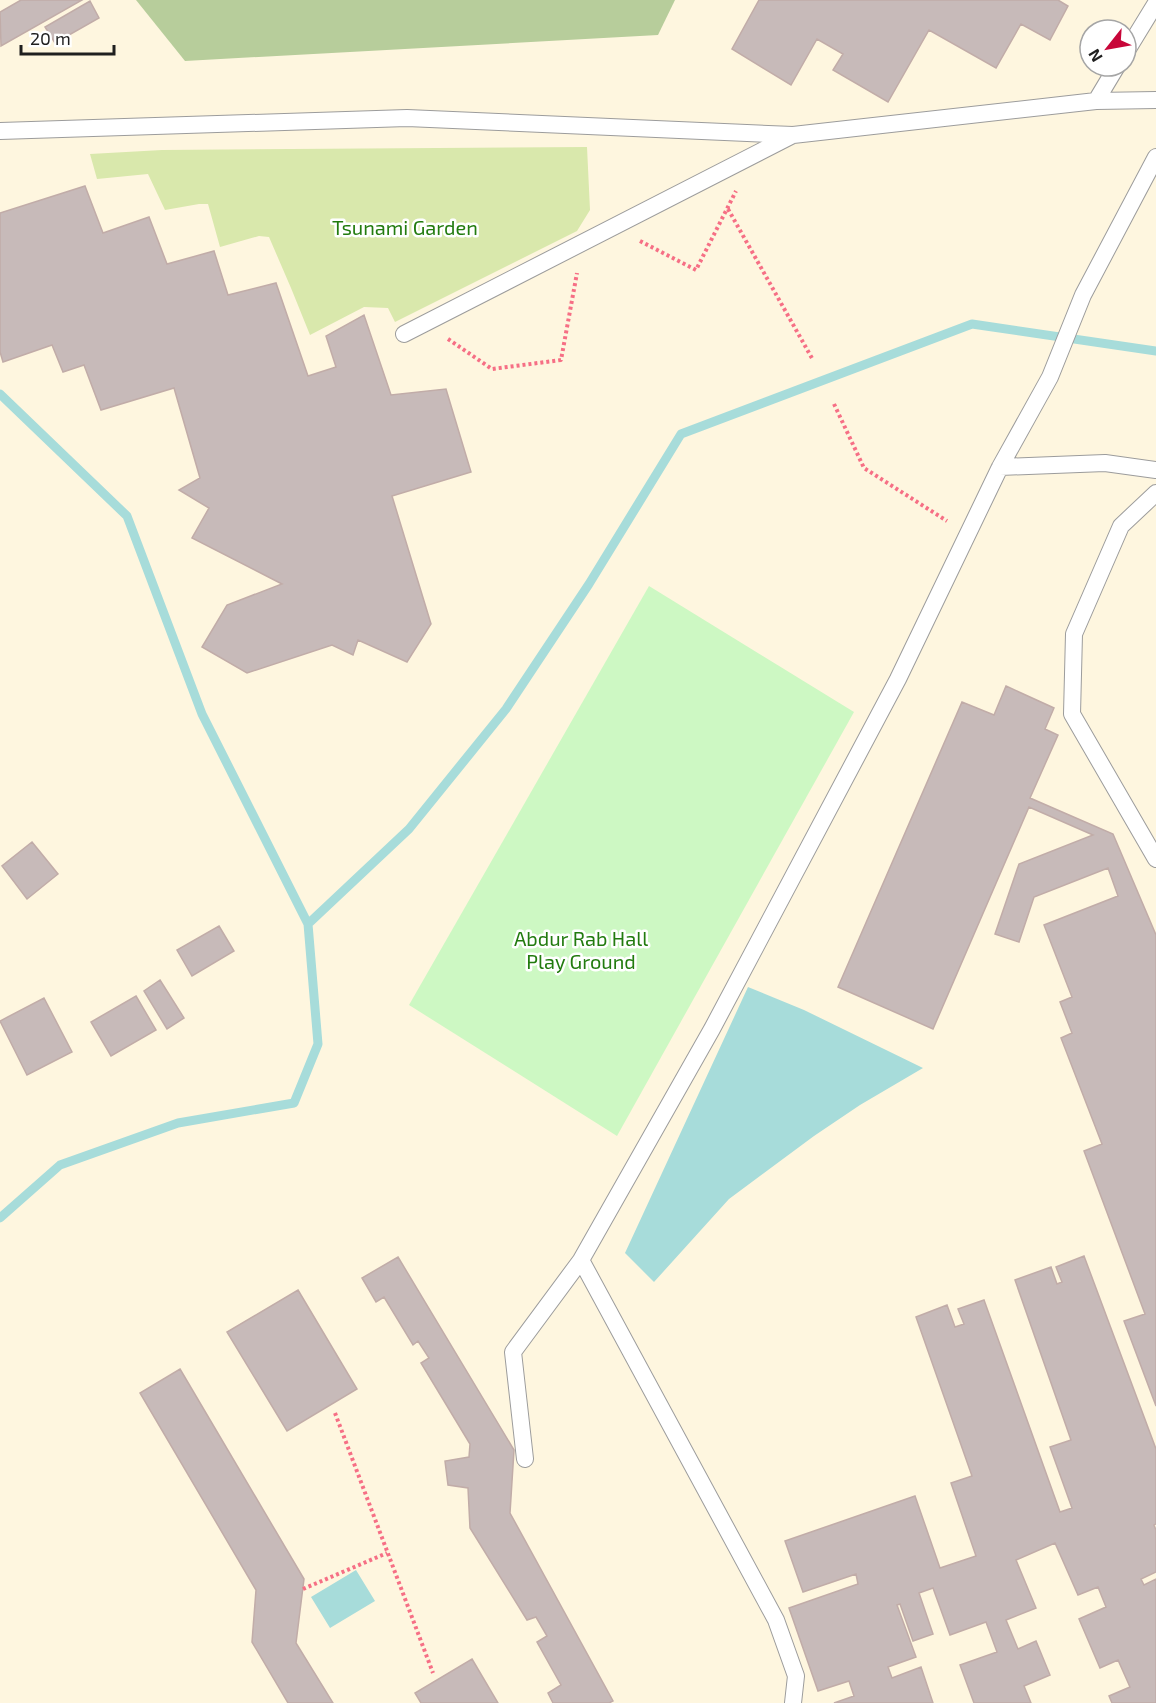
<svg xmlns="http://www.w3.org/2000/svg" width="1156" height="1703" viewBox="0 0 1156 1703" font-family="'Exo 2',sans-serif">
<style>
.education{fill:#fef6df;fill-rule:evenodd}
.grass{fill:#d9e8ac}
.forest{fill:#b7cd9b}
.park{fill:#cdf8c3}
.water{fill:#a7dcda}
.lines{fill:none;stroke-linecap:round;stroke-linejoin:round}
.stream{stroke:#a7dcda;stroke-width:9}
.building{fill:#c7bab9;stroke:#c1aca8;stroke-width:1.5}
.lane-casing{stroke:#9c9c9c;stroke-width:18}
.path{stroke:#f66f85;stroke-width:4;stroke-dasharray:3 3;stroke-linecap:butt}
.lane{stroke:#fff;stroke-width:16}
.labels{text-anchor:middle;stroke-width:5;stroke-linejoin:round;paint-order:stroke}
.park-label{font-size:20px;fill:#227b0f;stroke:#fff}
</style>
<rect width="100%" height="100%" fill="#efe9e5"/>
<path class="education" d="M 0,0 L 1156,0 L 1156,1703 L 0,1703 ZM 1090,30 L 1126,30 L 1126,66 L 1090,66 Z"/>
<path class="grass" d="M 587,147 L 590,210 L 577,231 L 395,322 L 388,308 L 364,307 L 310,335 L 291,288 L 269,237 L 259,236 L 220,247 L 208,204 L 199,204 L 165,210 L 148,174 L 97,179 L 90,154 L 162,150 Z"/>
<path class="forest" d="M 136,0 L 675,0 L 658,35 L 185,61 Z"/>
<path class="park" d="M 649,586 L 854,712 L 617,1136 L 409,1005 Z"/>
<path class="water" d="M 748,987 L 804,1010 L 923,1068 L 860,1105 L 814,1136 L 729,1199 L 654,1282 L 625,1253 Z
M 356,1570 L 375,1601 L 330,1628 L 311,1597 Z"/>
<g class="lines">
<path class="stream" d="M 0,394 L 127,516 L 202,714 L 308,924
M 0,1218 L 60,1165 L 178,1123 L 294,1103 L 318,1044 L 308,924 L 409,829 L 506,709 L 589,584 L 681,434 L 972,324 L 1156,351"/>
</g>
<path class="building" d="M 21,0 L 82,0 L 1,46 L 0,12 Z
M 759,0 L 1058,0 L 1068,6 L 1050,40 L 1021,24 L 996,68 L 929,30 L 888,102 L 833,70 L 843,54 L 817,39 L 791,85 L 732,49 Z
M 90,1 L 99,18 L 55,43 L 45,27 Z
M 85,186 L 103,233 L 149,217 L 167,264 L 214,251 L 228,295 L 276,283 L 308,376 L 336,367 L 326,336 L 364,315 L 391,395 L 446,389 L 471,472 L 392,496 L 431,624 L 407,662 L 358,640 L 353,655 L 332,645 L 247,673 L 202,647 L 227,605 L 282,584 L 192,538 L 209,508 L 179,490 L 200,478 L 174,388 L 101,410 L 84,365 L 63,372 L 52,345 L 3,362 L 0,352 L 0,213 Z
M 1006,686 L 1054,708 L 1045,729 L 1058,735 L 1030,798 L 1113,834 L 1156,935 L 1156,1406 L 1124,1321 L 1145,1314 L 1084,1151 L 1102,1144 L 1061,1038 L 1072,1033 L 1060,1002 L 1072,997 L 1044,925 L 1118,896 L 1108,868 L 1034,897 L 1019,942 L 995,934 L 1019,864 L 1093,835 L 1029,807 L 933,1029 L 838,987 L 962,702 L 994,715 Z
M 32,842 L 58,874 L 27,899 L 2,866 Z
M 219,926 L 234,951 L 192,976 L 177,950 Z
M 160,980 L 184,1018 L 167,1029 L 144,991 Z
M 136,996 L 156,1030 L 111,1056 L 91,1022 Z
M 44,998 L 72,1052 L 27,1075 L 0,1021 Z
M 1084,1256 L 1156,1449 L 1156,1524 L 1154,1525 L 1156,1530 L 1156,1572 L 1141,1579 L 1144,1585 L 1156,1579 L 1156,1703 L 1112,1703 L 1109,1696 L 1130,1687 L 1118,1660 L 1100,1668 L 1079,1619 L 1106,1607 L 1098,1587 L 1078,1595 L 1055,1543 L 1016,1560 L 1036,1608 L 1006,1620 L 1018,1649 L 1036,1641 L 1050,1675 L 1024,1686 L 1031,1703 L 974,1703 L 960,1665 L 997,1652 L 986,1622 L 950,1635 L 933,1588 L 919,1593 L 933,1634 L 913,1641 L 900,1604 L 897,1605 L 916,1657 L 888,1667 L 892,1678 L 921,1667 L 933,1703 L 834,1703 L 854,1696 L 849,1681 L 818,1691 L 789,1608 L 858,1584 L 856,1574 L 803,1592 L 785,1541 L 915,1496 L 940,1568 L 976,1556 L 951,1483 L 972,1476 L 916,1317 L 947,1305 L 955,1327 L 964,1324 L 958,1309 L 984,1300 L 1060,1512 L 1072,1508 L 1050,1447 L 1071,1440 L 1015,1280 L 1051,1267 L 1057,1284 L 1062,1282 L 1056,1267 Z
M 398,1257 L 514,1450 L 510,1513 L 613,1701 L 609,1703 L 553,1703 L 548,1693 L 561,1685 L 537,1642 L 547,1636 L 536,1617 L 527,1620 L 470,1528 L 468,1488 L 448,1485 L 445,1461 L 469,1457 L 470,1444 L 421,1363 L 429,1358 L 418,1341 L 413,1345 L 384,1297 L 376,1302 L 362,1278 Z
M 298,1290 L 357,1389 L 287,1431 L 227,1332 Z
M 298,1290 L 357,1389 L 287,1431 L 227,1332 Z
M 180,1369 L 304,1579 L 296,1643 L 333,1703 L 288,1703 L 252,1642 L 256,1590 L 140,1393 Z
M 180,1369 L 304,1579 L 296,1643 L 333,1703 L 288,1703 L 252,1642 L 256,1590 L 140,1393 Z
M 472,1659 L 498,1703 L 421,1703 L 415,1693 Z
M 472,1659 L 498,1703 L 421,1703 L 415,1693 Z"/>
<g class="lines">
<defs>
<path id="lane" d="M 1126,52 L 1156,3
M 1096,101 L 1117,66
M 0,131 L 407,118 L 793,135 L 1096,101 L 1156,100
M 404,334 L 793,135
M 1000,467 L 1105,463 L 1156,470
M 1156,493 L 1121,526 L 1074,634 L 1072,714 L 1156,859
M 525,1459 L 513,1352 L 581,1260
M 793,1703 L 796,1676 L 776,1620 L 581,1260 L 712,1029 L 898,679 L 1000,467 L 1050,377 L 1083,295 L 1156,157"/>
</defs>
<use href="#lane" class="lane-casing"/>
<path class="path" d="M 728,209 L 813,360
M 640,241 L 696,270 L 736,191
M 448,339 L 492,369 L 561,360 L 577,273
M 834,404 L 864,468 L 947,521
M 335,1413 L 433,1673
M 303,1589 L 387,1553"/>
<use href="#lane" class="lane"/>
</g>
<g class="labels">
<g class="park-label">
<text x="405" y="235">Tsunami Garden</text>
<text x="581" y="946">Abdur Rab Hall<tspan x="581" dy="23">Play Ground</tspan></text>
</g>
</g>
<g transform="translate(1108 48) rotate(239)"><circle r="28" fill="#ffffff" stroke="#a5a5a5" stroke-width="1.5"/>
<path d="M0-4.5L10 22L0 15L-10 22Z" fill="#c80639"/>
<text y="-9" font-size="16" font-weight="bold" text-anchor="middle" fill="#1f1f1f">N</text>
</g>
<path d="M21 45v9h93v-9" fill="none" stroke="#1f1f1f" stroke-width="3"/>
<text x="30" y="45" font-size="18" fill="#1f1f1f" stroke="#ffffff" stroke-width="4.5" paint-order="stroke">20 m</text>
</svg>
